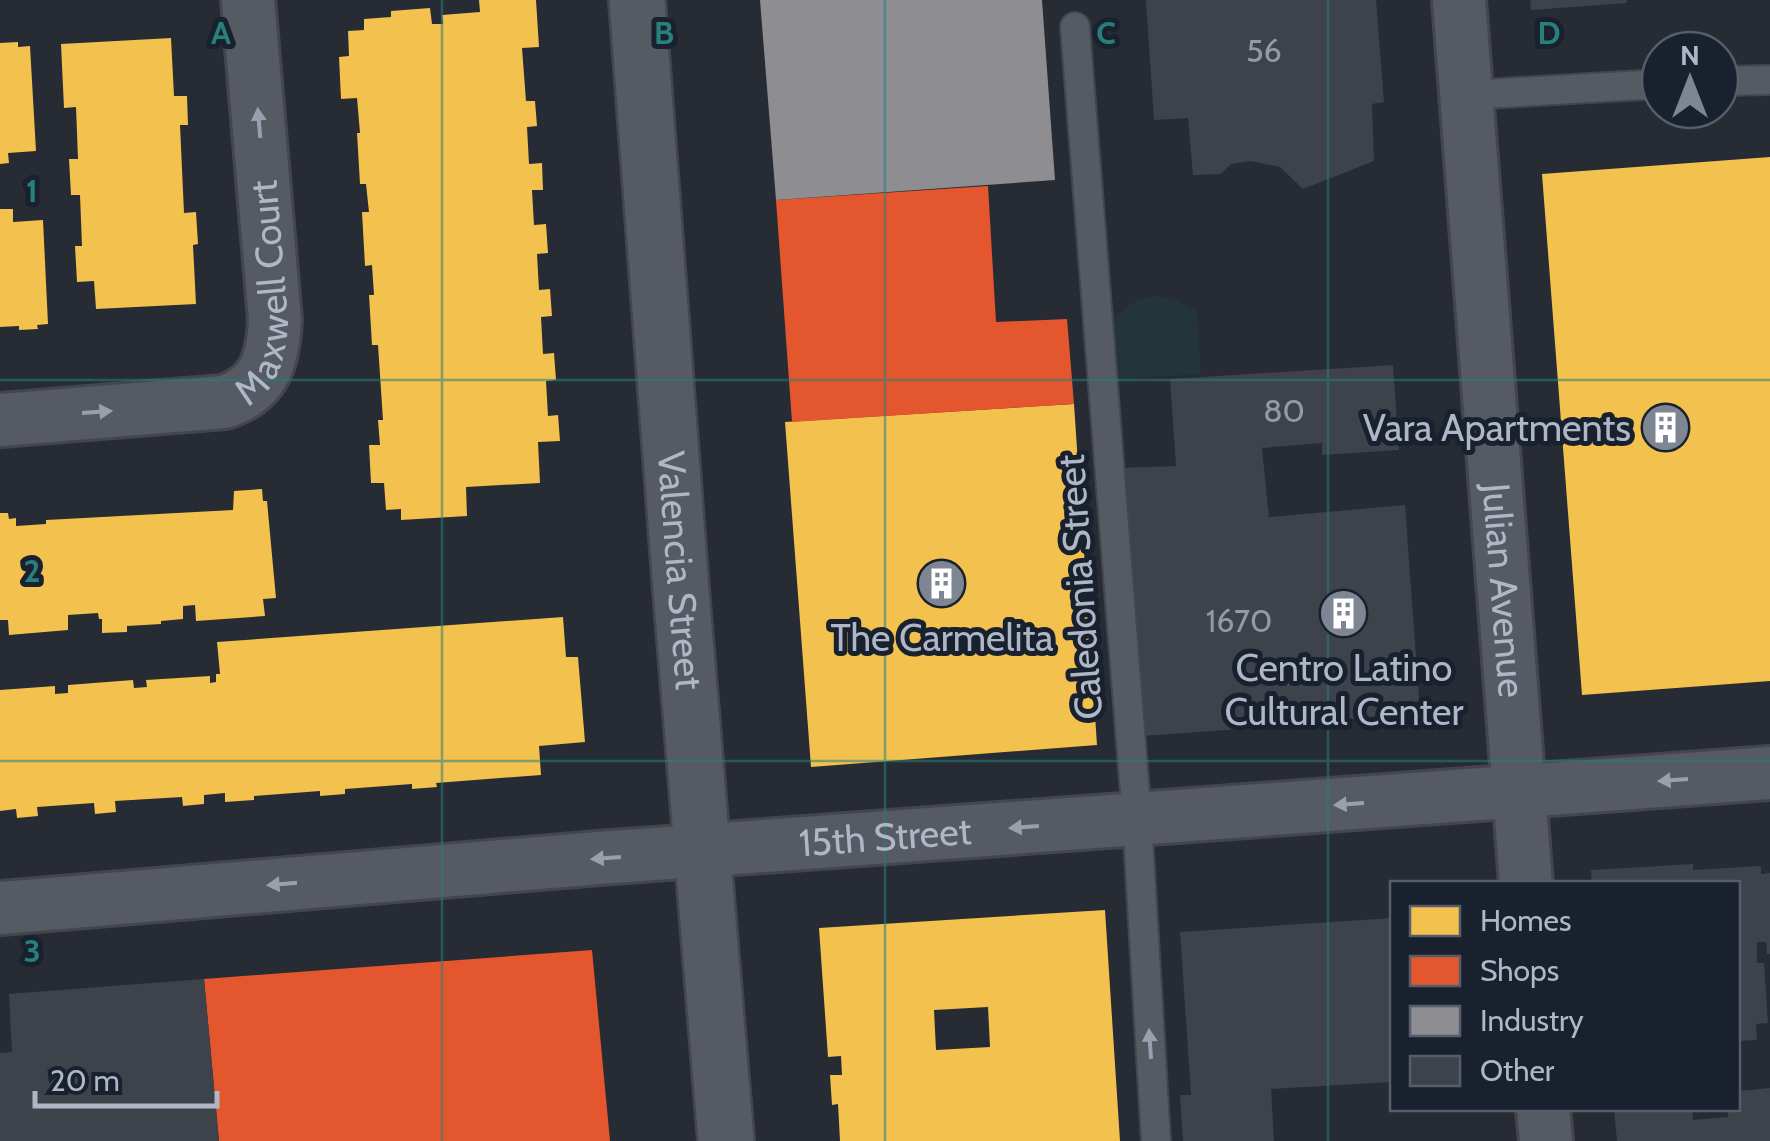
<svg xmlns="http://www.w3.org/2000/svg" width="1770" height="1141" viewBox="0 0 1770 1141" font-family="Cabin,sans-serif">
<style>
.green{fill:#243539}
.homes{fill:#f2c14e;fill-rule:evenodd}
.shops{fill:#e4572e}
.industry{fill:#8d8d92}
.building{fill:#3e424a}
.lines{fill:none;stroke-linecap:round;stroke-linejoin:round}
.service-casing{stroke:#43464c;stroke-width:32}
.minor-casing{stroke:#43464c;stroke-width:58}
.tertiary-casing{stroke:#43464c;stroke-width:60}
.service{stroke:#565a62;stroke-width:28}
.minor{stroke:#565a62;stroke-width:52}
.tertiary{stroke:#565a62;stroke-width:55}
.oneway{fill:#99a0ad}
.grid{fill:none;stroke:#27807b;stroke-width:2.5;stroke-opacity:0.55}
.labels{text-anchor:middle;stroke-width:10;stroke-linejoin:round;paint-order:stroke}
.number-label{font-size:32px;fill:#939aa7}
.street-label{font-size:38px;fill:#afb7c6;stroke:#1a212e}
.poi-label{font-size:38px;fill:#afb7c6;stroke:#1a212e}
.grid-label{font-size:32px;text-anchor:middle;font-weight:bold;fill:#27807b;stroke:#1a212e;stroke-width:10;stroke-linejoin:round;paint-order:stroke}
</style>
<rect width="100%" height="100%" fill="#272b33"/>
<path class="green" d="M 1154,296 L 1171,298 L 1197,311 L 1201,374 L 1119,379 L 1114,317 L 1137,300 Z"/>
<path class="homes" d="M 479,0 L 536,0 L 539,47 L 522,48 L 526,101 L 535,101 L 537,126 L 527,127 L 529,164 L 542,163 L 543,190 L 532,190 L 534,225 L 546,224 L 548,253 L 537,254 L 539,290 L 550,289 L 552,316 L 541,317 L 543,354 L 554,353 L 556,380 L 546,381 L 548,416 L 558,415 L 560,441 L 538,442 L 540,483 L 466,487 L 467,516 L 401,520 L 401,509 L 386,510 L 384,483 L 371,483 L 369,445 L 380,445 L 378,420 L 383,420 L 378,345 L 372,345 L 369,295 L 374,295 L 372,265 L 365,266 L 362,212 L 369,212 L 366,184 L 360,184 L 357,133 L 360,133 L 357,98 L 341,99 L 339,57 L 349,56 L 348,31 L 364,30 L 364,19 L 391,17 L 391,11 L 430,8 L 432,24 L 443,24 L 442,15 L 480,12 Z
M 171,38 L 174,96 L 187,96 L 188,125 L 180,125 L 184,213 L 196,212 L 198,244 L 193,245 L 196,304 L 96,309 L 94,281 L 77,282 L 75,246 L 82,246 L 80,195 L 71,195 L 69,159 L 78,159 L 76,107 L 64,108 L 61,44 Z
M 18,42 L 18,47 L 30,46 L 36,151 L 8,153 L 9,163 L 0,164 L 0,43 Z
M 1770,157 L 1770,681 L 1582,695 L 1542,174 Z
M 0,209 L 13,209 L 13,222 L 43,220 L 48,324 L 37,325 L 38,329 L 19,330 L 19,326 L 0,327 Z
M 1074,404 L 1097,745 L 811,767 L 785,422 Z
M 262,489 L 263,501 L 267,501 L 276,598 L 263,599 L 265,616 L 196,621 L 195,605 L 183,606 L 183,619 L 161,621 L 161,624 L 127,626 L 127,632 L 102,633 L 102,619 L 99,619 L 98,613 L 68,615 L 68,630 L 9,635 L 8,620 L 0,620 L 0,513 L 8,513 L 9,519 L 16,518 L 16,526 L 46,524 L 46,520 L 233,510 L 234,491 Z
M 563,617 L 566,657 L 578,657 L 585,742 L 539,746 L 541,775 L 436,783 L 437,787 L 412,789 L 412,784 L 345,789 L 345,794 L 320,796 L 320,791 L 254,796 L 254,800 L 225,802 L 225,793 L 204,795 L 204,804 L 183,806 L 182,797 L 115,801 L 116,812 L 95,814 L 94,803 L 37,807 L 38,816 L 17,818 L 16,809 L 0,811 L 0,690 L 55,686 L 55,694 L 68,693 L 68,685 L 133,680 L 134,688 L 147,687 L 146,680 L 210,676 L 210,683 L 216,682 L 216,674 L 220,674 L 217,642 Z
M 1105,910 L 1120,1141 L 840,1141 L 838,1104 L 832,1105 L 830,1075 L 842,1075 L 841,1056 L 828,1057 L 819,928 ZM 988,1007 L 990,1047 L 936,1050 L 934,1010 Z"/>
<path class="shops" d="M 988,186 L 996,322 L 1067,319 L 1074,404 L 792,422 L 776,200 Z
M 592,950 L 610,1141 L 219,1141 L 204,979 Z"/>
<path class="industry" d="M 760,0 L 1042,0 L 1055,180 L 776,200 Z"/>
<path class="building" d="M 1146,0 L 1376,0 L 1384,102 L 1372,104 L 1374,161 L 1303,189 L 1280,167 L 1251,161 L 1231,164 L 1221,174 L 1193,175 L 1188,118 L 1154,120 Z
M 1530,0 L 1626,0 L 1627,3 L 1531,10 Z
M 1393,365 L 1399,450 L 1322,455 L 1322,443 L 1262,448 L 1269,517 L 1405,505 L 1420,712 L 1283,726 L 1142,736 L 1121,468 L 1176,466 L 1170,379 Z
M 1693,864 L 1693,870 L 1761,866 L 1761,874 L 1770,873 L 1770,954 L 1767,954 L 1766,942 L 1757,942 L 1757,963 L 1764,963 L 1768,1023 L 1756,1024 L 1757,1040 L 1738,1041 L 1738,884 L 1592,884 L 1591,870 Z
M 1392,918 L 1392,1082 L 1271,1089 L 1274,1141 L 1183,1141 L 1180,1095 L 1191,1095 L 1180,932 Z
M 204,979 L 219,1141 L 0,1141 L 0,1053 L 12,1052 L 9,994 Z
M 1770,1088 L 1770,1141 L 1617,1141 L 1614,1108 L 1692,1108 L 1693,1120 L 1728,1117 L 1728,1108 L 1738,1108 L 1738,1091 Z"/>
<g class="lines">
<defs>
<path id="service" d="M 1075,27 L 1137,819 L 1156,1141
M 1720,81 L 1770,80
M 1467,95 L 1660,84"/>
<g id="minor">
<path id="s1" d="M 1459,0 L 1526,884"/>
<path id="s2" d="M 0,420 L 224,402 C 265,389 273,360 275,320 L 248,0"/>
<path id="s3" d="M 0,908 L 599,858 L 1770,773"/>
<path d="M 1543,1108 L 1546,1141"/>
</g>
<g id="tertiary">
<path id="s4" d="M 637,0 L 681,590 L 726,1141"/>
</g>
</defs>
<use href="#service" class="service-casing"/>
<use href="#minor" class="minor-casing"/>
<use href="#tertiary" class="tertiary-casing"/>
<use href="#service" class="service"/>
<use href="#minor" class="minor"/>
<use href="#tertiary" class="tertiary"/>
</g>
<defs><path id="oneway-solid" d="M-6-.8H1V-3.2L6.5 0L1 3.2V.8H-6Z" transform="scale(2.5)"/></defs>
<g class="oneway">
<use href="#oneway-solid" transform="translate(259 123) rotate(-95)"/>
<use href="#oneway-solid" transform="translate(97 412) rotate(-4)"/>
<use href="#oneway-solid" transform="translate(1673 780) rotate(176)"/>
<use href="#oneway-solid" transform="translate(1349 804) rotate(176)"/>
<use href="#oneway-solid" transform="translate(1024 827) rotate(176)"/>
<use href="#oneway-solid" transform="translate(606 858) rotate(176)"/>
<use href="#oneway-solid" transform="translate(282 884) rotate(175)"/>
<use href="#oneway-solid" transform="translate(1150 1044) rotate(-94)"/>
</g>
<path class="grid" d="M 442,0 L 442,1141M 885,0 L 885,1141M 1328,0 L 1328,1141M 0,380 L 1770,380M 0,761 L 1770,761"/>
<defs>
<symbol id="building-disc" viewBox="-11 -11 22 22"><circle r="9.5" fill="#7f8693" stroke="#1a212e"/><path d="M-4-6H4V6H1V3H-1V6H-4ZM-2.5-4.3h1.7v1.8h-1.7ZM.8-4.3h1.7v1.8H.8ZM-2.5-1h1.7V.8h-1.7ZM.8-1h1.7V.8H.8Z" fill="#fff"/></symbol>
</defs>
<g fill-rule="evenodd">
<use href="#building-disc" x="1638" y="400" width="55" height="55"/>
<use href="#building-disc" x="914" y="556" width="55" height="55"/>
<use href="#building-disc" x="1316" y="586" width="55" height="55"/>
</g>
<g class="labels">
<g class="number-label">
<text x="1264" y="62">56</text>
<text x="1284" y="422">80</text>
<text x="1239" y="632">1670</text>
</g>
<g class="street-label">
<text dy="13" stroke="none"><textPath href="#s2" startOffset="355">Maxwell Court</textPath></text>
<text dy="13" stroke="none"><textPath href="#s4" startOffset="572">Valencia Street</textPath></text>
<text transform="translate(1080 587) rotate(-94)" y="13">Caledonia Street</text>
<text dy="13" stroke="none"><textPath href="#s1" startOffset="592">Julian Avenue</textPath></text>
<text dy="13" stroke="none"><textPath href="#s3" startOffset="888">15th Street</textPath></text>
</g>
<g class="poi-label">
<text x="1631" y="441" text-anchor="end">Vara Apartments</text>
<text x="942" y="651">The Carmelita</text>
<text x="1344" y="681">Centro Latino<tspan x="1344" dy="44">Cultural Center</tspan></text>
</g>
</g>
<g class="grid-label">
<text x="221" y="44">A</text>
<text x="664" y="44">B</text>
<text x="1106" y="44">C</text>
<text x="1549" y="44">D</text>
<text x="32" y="202">1</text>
<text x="32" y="582">2</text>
<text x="32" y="962">3</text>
</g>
<rect x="1390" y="881" width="350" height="230" fill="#1a212e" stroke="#565d6b" stroke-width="2.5"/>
<rect x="1410" y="906" width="50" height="30" fill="#f2c14e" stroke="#565d6b" stroke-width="2.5"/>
<text x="1480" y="931" font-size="30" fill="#afb7c6">Homes</text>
<rect x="1410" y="956" width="50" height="30" fill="#e4572e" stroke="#565d6b" stroke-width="2.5"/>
<text x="1480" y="981" font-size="30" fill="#afb7c6">Shops</text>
<rect x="1410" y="1006" width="50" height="30" fill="#8d8d92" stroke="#565d6b" stroke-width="2.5"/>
<text x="1480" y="1031" font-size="30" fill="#afb7c6">Industry</text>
<rect x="1410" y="1056" width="50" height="30" fill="#3e424a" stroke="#565d6b" stroke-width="2.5"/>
<text x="1480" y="1081" font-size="30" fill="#afb7c6">Other</text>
<g transform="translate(1690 80)"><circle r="48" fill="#1a212e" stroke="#565d6b" stroke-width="2.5"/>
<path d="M0-8L18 38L0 25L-18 38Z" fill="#7f8693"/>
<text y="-15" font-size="28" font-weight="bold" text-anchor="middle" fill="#afb7c6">N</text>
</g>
<path d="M35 1091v15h182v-15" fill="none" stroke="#afb7c6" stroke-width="5"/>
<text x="50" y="1091" font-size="30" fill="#afb7c6" stroke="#1a212e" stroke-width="8" paint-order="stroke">20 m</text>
</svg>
